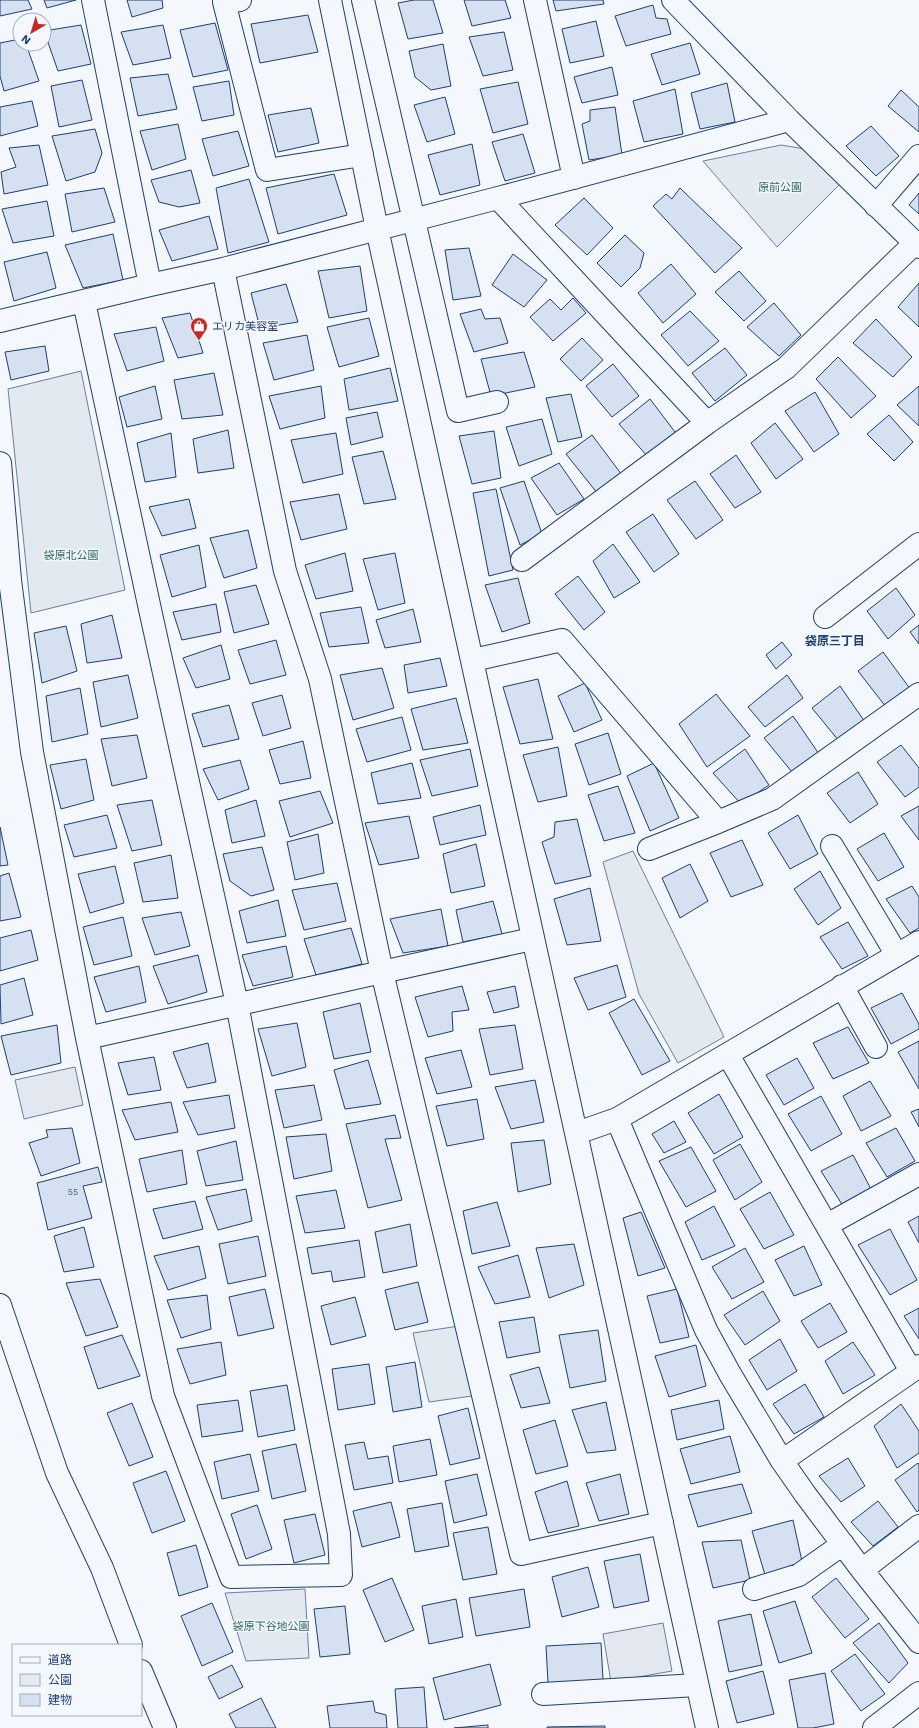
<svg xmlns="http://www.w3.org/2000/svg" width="919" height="1728" viewBox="0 0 919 1728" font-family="'Work Sans','Noto Sans JP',sans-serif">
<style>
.green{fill:#e3e9f0;stroke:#687fa3}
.parking{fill:#e3e8f0;stroke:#687fa3}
.building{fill:#d5e0f0;stroke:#1d3f73}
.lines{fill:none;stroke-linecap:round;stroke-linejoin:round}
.street-casing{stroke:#1d3f73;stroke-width:24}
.secondary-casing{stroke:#1d3f73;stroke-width:24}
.street{stroke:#f4f7fb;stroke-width:22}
.secondary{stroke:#f4f7fb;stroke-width:22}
.labels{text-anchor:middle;stroke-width:3;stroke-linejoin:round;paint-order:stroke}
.number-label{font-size:9px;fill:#4b6792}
.park-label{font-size:11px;fill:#2c6c60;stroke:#f4f7fb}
.poi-label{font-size:11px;fill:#1d3f73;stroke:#f4f7fb;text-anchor:start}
.neighbourhood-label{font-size:12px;font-weight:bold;fill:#1d3f73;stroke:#f4f7fb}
</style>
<rect width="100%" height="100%" fill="#f4f7fb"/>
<path class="green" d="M 781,145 L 805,149 L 840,184 L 777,247 L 703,161 Z
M 81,371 L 125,590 L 31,613 L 8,389 Z
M 633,851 L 724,1037 L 678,1063 L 639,994 L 603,862 Z
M 459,1326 L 472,1396 L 429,1402 L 413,1333 Z
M 305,1589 L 309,1658 L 246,1661 L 225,1593 Z"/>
<path class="parking" d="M 75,1067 L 83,1105 L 24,1119 L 15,1080 Z
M 663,1623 L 672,1671 L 611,1682 L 603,1634 Z"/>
<path class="building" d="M 0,0 L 28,0 L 32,9 L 0,16 Z
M 44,0 L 76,0 L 47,8 Z
M 127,0 L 162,0 L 163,8 L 132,17 Z
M 414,0 L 433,0 L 443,33 L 408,39 L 398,3 Z
M 464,0 L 505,0 L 511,18 L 472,26 Z
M 553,0 L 603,0 L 604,4 L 556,11 Z
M 653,5 L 656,18 L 667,19 L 671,34 L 626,46 L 615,16 Z
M 308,15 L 318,52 L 260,63 L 251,24 Z
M 596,21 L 604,56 L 570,63 L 562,29 Z
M 215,23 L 228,70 L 193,77 L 180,30 Z
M 81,25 L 91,64 L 58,71 L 44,31 Z
M 163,25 L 171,58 L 133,65 L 121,32 Z
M 504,32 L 513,70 L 483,76 L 469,37 Z
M 20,39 L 20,44 L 26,44 L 39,81 L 4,91 L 0,76 L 0,43 Z
M 690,43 L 700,74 L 662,85 L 651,54 Z
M 443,44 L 451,86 L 431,90 L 415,77 L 409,51 Z
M 612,67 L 618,95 L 582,103 L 574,77 Z
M 168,74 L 177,109 L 138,116 L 130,78 Z
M 82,80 L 92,120 L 59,127 L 51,86 Z
M 229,81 L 234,115 L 202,121 L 193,87 Z
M 518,82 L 528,124 L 493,133 L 480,89 Z
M 727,83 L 735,122 L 700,129 L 691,93 Z
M 675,89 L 683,134 L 644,142 L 633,101 Z
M 901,90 L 919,107 L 919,132 L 888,106 Z
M 445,97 L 455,134 L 427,142 L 414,105 Z
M 32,101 L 38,126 L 0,136 L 0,107 Z
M 615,107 L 622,155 L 589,160 L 582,124 L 590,121 L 590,110 Z
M 311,108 L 319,143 L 278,152 L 268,115 Z
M 178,124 L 186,159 L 152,170 L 140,131 Z
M 871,126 L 899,156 L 876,176 L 846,146 Z
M 95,129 L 102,153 L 95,172 L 66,181 L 52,136 Z
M 238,131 L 249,166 L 213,176 L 202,139 Z
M 523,134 L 535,173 L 505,181 L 492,142 Z
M 472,144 L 480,185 L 440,195 L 428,155 Z
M 39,145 L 48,185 L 4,194 L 1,172 L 16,167 L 9,148 Z
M 191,170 L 200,203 L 179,207 L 159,202 L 151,180 Z
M 334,174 L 347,215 L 278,234 L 266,188 Z
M 249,179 L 269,242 L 228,253 L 216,188 Z
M 104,188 L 115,222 L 72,232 L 65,194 Z
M 680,188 L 742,248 L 715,273 L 653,206 L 666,194 L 672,199 Z
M 919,193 L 919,214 L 909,205 Z
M 584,198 L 613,228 L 587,255 L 555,225 Z
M 47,201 L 54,236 L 13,243 L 2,209 Z
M 209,216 L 218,249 L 172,261 L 159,230 Z
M 113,234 L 123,280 L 83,288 L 65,245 Z
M 625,235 L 644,253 L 640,268 L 621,287 L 597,263 Z
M 469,248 L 481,296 L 453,300 L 445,250 Z
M 47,252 L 56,288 L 14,301 L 4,262 Z
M 513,254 L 547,280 L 524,307 L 492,285 Z
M 671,264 L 696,294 L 663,323 L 638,293 Z
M 360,266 L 367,311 L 329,318 L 318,271 Z
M 739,271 L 766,301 L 744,321 L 715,292 Z
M 919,283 L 919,327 L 898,307 Z
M 286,284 L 298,322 L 260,328 L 251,293 Z
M 573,298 L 586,313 L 553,341 L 530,317 L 550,299 L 561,310 Z
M 774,303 L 801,335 L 779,356 L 747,327 Z
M 481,309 L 485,319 L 500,318 L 508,343 L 474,352 L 460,314 Z
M 690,311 L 719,341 L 688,366 L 661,335 Z
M 190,313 L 203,353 L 178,358 L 162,318 Z
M 369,318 L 379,356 L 339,367 L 327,327 Z
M 876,319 L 912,357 L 893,377 L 853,343 Z
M 156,327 L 164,361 L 127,371 L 114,334 Z
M 307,335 L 314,370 L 274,380 L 263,343 Z
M 582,338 L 603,360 L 581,381 L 560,359 Z
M 45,346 L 49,371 L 11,380 L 5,352 Z
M 725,348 L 747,375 L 715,401 L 692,373 Z
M 524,352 L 535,387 L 491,396 L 481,359 Z
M 838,357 L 876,396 L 851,418 L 816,379 Z
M 613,364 L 639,396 L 612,417 L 586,386 Z
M 390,368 L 398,401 L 349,410 L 344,379 Z
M 214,373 L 223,415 L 182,419 L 174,380 Z
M 155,386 L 162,419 L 127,427 L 119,397 Z
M 321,386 L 325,418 L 280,429 L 269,396 Z
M 919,386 L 919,426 L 897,405 Z
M 815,392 L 839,434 L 814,452 L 785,411 Z
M 571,394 L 582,437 L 558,442 L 546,398 Z
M 650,399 L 678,436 L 648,457 L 619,424 Z
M 377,412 L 383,437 L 351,445 L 346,418 Z
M 889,415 L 913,442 L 894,461 L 867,434 Z
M 542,419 L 552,454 L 519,466 L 506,427 Z
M 775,423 L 803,459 L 776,479 L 751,443 Z
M 228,430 L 234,468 L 198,473 L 193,439 Z
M 494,431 L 501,478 L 472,484 L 459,436 Z
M 171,433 L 176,477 L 145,482 L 137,443 Z
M 336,433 L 343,474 L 303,483 L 291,440 Z
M 592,435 L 622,475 L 598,494 L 566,454 Z
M 383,451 L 396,499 L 364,504 L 352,457 Z
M 736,455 L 761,492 L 735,508 L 710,474 Z
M 559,463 L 584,499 L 557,515 L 531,478 Z
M 524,481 L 542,534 L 520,545 L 500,488 Z
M 695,481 L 723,520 L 696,539 L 667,500 Z
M 496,489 L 513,570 L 489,576 L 473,493 Z
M 339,494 L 347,529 L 301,540 L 290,502 Z
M 189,499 L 196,528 L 162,536 L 149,507 Z
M 653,514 L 679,554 L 654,572 L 626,532 Z
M 248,530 L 257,568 L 224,578 L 210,538 Z
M 613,544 L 640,582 L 614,598 L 593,561 Z
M 199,545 L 206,587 L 172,597 L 160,555 Z
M 345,553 L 353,591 L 316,599 L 305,565 Z
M 395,553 L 405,603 L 378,610 L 363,559 Z
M 578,576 L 605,612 L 584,630 L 555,594 Z
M 518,578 L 530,623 L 502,632 L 485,585 Z
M 256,585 L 269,624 L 234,633 L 224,592 Z
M 896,588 L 915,615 L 888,639 L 867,611 Z
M 216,604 L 221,632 L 182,640 L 173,612 Z
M 361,607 L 369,643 L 329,647 L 320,613 Z
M 413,609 L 421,642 L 385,648 L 376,620 Z
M 112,615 L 122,658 L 87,663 L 81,624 Z
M 919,625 L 919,644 L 910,632 Z
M 66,626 L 77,671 L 42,683 L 34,633 Z
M 276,640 L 286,675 L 250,684 L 238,650 Z
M 782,642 L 792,655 L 776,669 L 766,655 Z
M 221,645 L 230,679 L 196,688 L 183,658 Z
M 883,652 L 911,690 L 886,707 L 858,671 Z
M 440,658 L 447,686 L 408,693 L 404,665 Z
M 382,668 L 394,708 L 353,720 L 340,675 Z
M 128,675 L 138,718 L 101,727 L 93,682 Z
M 787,675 L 803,698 L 765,727 L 748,707 Z
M 538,679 L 553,739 L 520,744 L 503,687 Z
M 585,683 L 602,720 L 574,732 L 558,696 Z
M 840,686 L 865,722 L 839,741 L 812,708 Z
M 80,688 L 88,734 L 52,742 L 46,696 Z
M 716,694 L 750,736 L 707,767 L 679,724 Z
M 282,695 L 291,728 L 263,736 L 252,703 Z
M 456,698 L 468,743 L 423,750 L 411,709 Z
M 229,705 L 239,739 L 203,747 L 192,714 Z
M 793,716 L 819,754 L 792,772 L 764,738 Z
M 402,717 L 411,750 L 367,762 L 356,729 Z
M 608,733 L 621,774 L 589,785 L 575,744 Z
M 137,735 L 147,778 L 112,786 L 101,739 Z
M 303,741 L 311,778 L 280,784 L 269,750 Z
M 901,745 L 919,768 L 919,787 L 905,797 L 877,762 Z
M 558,747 L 567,796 L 538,802 L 523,755 Z
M 470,749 L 478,786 L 432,796 L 420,760 Z
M 745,749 L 769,785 L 741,804 L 713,773 Z
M 86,759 L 94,800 L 61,809 L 50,765 Z
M 240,760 L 249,789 L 218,800 L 203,769 Z
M 412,763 L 421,798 L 378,804 L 371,773 Z
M 654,763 L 679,818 L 650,831 L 627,776 Z
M 858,772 L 878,804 L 850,823 L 827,793 Z
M 618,786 L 635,833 L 604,841 L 588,795 Z
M 320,791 L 333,823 L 290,837 L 279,801 Z
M 152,800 L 162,845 L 132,851 L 117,805 Z
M 256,800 L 265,836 L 232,843 L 225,810 Z
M 480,805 L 486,835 L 440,845 L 433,817 Z
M 919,806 L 919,840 L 901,816 Z
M 107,815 L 117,848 L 74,857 L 64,825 Z
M 798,815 L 818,854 L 790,869 L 768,833 Z
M 409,816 L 419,858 L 379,865 L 365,823 Z
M 577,819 L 591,876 L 555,884 L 542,842 L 554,837 L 555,822 Z
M 0,827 L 8,865 L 0,866 Z
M 884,833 L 904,867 L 878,881 L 857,849 Z
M 318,834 L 324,873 L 295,880 L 287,842 Z
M 742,840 L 763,885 L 731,897 L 710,853 Z
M 476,844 L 485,886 L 451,893 L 443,854 Z
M 262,847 L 274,890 L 251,896 L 230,881 L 223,854 Z
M 171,855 L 178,898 L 143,902 L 134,863 Z
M 690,864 L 708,901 L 680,918 L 662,878 Z
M 115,866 L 124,903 L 90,913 L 78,874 Z
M 820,871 L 841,908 L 818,925 L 794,889 Z
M 9,873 L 21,917 L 0,921 L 0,876 Z
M 337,883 L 346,921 L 304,930 L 292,890 Z
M 912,886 L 919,897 L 919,928 L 910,933 L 886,899 Z
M 590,888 L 601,941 L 567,945 L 554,899 Z
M 278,900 L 286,936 L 247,943 L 239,911 Z
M 493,901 L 502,934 L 463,942 L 456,910 Z
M 441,909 L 448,946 L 403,953 L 390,919 Z
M 181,912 L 190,946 L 155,955 L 142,918 Z
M 123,917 L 132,956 L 94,965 L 83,927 Z
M 848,922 L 868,956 L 842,969 L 820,937 Z
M 351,928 L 362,964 L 316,975 L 304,939 Z
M 31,930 L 38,960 L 0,971 L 0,938 Z
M 286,946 L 293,977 L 253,986 L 242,955 Z
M 198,955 L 207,992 L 168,1004 L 153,966 Z
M 617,965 L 626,997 L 588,1010 L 574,978 Z
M 139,966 L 146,1002 L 106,1012 L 94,977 Z
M 24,978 L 33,1015 L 1,1024 L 0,985 Z
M 462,986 L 469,1010 L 452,1012 L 453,1031 L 428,1037 L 415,997 Z
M 515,986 L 519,1007 L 494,1013 L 487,992 Z
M 902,993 L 919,1024 L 919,1029 L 891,1044 L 871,1008 Z
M 634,999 L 670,1061 L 642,1075 L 609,1013 Z
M 360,1003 L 371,1052 L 334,1059 L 323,1012 Z
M 297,1023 L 306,1067 L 272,1076 L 258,1029 Z
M 57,1025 L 61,1063 L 11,1075 L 1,1036 Z
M 515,1025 L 523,1069 L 490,1075 L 479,1029 Z
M 848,1027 L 869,1063 L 833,1079 L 813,1043 Z
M 919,1041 L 919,1089 L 898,1052 Z
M 208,1043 L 216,1082 L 187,1088 L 173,1052 Z
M 461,1050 L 472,1087 L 437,1094 L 425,1058 Z
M 154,1057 L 161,1090 L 128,1095 L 118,1063 Z
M 797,1058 L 814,1088 L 784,1105 L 766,1075 Z
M 368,1060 L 381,1104 L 345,1109 L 334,1070 Z
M 535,1080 L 544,1122 L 511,1129 L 495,1087 Z
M 870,1081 L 891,1116 L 861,1131 L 843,1096 Z
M 314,1085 L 322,1120 L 284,1128 L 275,1090 Z
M 719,1094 L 743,1137 L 714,1154 L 688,1113 Z
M 229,1095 L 235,1128 L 198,1135 L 183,1102 Z
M 821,1096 L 842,1134 L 811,1151 L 788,1114 Z
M 477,1099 L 484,1139 L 447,1146 L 436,1106 Z
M 171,1102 L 178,1132 L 135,1140 L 122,1110 Z
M 919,1109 L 919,1127 L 911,1112 Z
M 395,1115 L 401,1138 L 385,1139 L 402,1200 L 368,1208 L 346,1124 Z
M 674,1121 L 686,1142 L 664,1153 L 652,1134 Z
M 72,1128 L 80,1163 L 41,1176 L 29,1143 L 48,1137 L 46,1130 Z
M 896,1128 L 915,1161 L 887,1177 L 866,1143 Z
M 326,1134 L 332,1171 L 294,1179 L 286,1137 Z
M 544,1140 L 551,1184 L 518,1192 L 511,1143 Z
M 236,1141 L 243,1180 L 206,1186 L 197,1151 Z
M 740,1144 L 762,1182 L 735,1200 L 713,1160 Z
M 691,1147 L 716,1191 L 686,1207 L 659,1161 Z
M 182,1150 L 187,1184 L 147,1192 L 139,1159 Z
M 853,1155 L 871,1189 L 843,1206 L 821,1171 Z
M 98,1167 L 102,1182 L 83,1186 L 92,1218 L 48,1230 L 37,1183 Z
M 246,1189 L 252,1221 L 218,1230 L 206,1197 Z
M 336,1190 L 345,1228 L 305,1233 L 296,1196 Z
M 770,1192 L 794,1235 L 764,1249 L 740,1209 Z
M 195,1201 L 203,1229 L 163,1239 L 153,1209 Z
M 497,1202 L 510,1246 L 472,1254 L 463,1211 Z
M 714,1206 L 735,1246 L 702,1260 L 685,1222 Z
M 641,1212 L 665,1268 L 638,1276 L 623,1218 Z
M 919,1216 L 919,1243 L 908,1222 Z
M 410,1224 L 417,1266 L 383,1273 L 375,1232 Z
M 84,1227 L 94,1267 L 64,1272 L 54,1236 Z
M 890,1229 L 917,1280 L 890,1295 L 858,1245 Z
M 258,1236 L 266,1276 L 228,1284 L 219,1244 Z
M 359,1240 L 365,1277 L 333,1282 L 331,1271 L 312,1274 L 307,1248 Z
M 574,1244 L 584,1285 L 549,1298 L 536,1248 Z
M 199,1246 L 206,1278 L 168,1290 L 154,1256 Z
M 804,1246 L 822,1285 L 794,1296 L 775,1260 Z
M 745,1248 L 764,1282 L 732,1299 L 712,1267 Z
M 518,1255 L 530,1297 L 495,1304 L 478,1267 Z
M 100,1279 L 118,1327 L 86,1336 L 66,1283 Z
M 418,1282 L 428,1322 L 395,1330 L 385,1290 Z
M 265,1289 L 274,1328 L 238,1336 L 229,1297 Z
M 677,1289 L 689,1337 L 660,1343 L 647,1296 Z
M 763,1291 L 780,1321 L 745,1345 L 724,1315 Z
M 207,1295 L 211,1329 L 181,1338 L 167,1300 Z
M 355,1297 L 366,1336 L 331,1345 L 321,1306 Z
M 830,1303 L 847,1332 L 818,1348 L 801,1321 Z
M 919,1308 L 919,1339 L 904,1316 Z
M 534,1317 L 540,1352 L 507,1358 L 499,1322 Z
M 598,1330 L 606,1381 L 570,1388 L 559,1335 Z
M 122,1335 L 140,1376 L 98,1389 L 84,1347 Z
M 780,1339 L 797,1371 L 767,1390 L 749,1360 Z
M 221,1342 L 226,1375 L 190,1384 L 177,1349 Z
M 853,1342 L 875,1375 L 843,1394 L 825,1361 Z
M 696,1345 L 706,1386 L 669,1397 L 655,1356 Z
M 415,1362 L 422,1407 L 393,1412 L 386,1367 Z
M 369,1364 L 375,1404 L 338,1410 L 332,1369 Z
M 539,1367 L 550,1403 L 521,1408 L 510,1375 Z
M 805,1384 L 824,1417 L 794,1434 L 773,1404 Z
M 287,1385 L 295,1430 L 258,1437 L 250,1391 Z
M 238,1400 L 243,1431 L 202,1437 L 197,1405 Z
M 719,1400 L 724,1429 L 677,1440 L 671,1410 Z
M 606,1402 L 616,1450 L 587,1453 L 572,1410 Z
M 132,1403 L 153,1457 L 129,1466 L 107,1413 Z
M 901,1404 L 919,1431 L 919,1453 L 897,1468 L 874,1426 Z
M 468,1408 L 480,1458 L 450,1465 L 438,1416 Z
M 555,1420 L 568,1466 L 536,1474 L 523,1430 Z
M 730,1436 L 740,1472 L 691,1484 L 680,1449 Z
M 430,1439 L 437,1475 L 399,1482 L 393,1446 Z
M 364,1442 L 368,1459 L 388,1456 L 393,1483 L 354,1490 L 345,1445 Z
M 296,1444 L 306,1491 L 272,1499 L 262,1451 Z
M 250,1454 L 259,1491 L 222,1499 L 214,1462 Z
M 848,1458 L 865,1486 L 841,1502 L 819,1476 Z
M 918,1463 L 919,1465 L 919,1510 L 917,1512 L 895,1480 Z
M 166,1471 L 185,1521 L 152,1533 L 133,1483 Z
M 477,1474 L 487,1515 L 454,1523 L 445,1481 Z
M 620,1474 L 629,1514 L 599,1521 L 586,1483 Z
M 567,1481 L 579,1526 L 548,1533 L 535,1492 Z
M 742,1484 L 752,1513 L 698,1527 L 688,1495 Z
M 878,1501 L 898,1527 L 873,1546 L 851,1522 Z
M 391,1502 L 400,1537 L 362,1547 L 353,1511 Z
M 442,1503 L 449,1546 L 415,1552 L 407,1509 Z
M 257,1505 L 272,1549 L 246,1559 L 231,1514 Z
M 315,1514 L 325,1555 L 294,1563 L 284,1520 Z
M 793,1520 L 803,1566 L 765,1575 L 752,1531 Z
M 488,1527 L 497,1574 L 463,1580 L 453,1533 Z
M 741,1540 L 750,1580 L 713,1588 L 702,1542 Z
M 196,1545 L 208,1587 L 179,1596 L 167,1553 Z
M 640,1554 L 649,1601 L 614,1608 L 604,1561 Z
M 588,1567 L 599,1607 L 562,1617 L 552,1577 Z
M 392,1578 L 414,1630 L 385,1642 L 363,1590 Z
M 836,1578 L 869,1619 L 845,1638 L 812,1597 Z
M 524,1589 L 530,1627 L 476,1636 L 469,1598 Z
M 456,1599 L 463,1637 L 429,1644 L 422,1606 Z
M 795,1601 L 812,1653 L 779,1663 L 763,1611 Z
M 212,1603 L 233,1652 L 202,1666 L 181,1616 Z
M 345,1606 L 350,1654 L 320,1657 L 314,1609 Z
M 751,1614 L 762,1665 L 729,1672 L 718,1621 Z
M 879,1623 L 908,1663 L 889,1683 L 853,1643 Z
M 601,1643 L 603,1680 L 548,1683 L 546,1646 Z
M 855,1654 L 885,1694 L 861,1711 L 831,1671 Z
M 490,1664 L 501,1705 L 444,1720 L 433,1678 Z
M 232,1665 L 243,1687 L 219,1699 L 208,1677 Z
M 763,1671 L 774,1714 L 737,1723 L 726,1681 Z
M 825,1673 L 834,1724 L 813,1728 L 798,1728 L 789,1680 Z
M 424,1687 L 427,1728 L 398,1728 L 395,1689 Z
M 261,1698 L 276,1728 L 236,1728 L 229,1714 Z
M 373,1701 L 375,1712 L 386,1715 L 387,1728 L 330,1728 L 327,1706 Z
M 488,1725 L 488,1728 L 454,1728 Z
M 605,1726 L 605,1728 L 547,1728 L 547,1727 Z"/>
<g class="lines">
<defs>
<path id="street" d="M 93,0 L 150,285
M 240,0 L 224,2 L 267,170 L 362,155
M 363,0 L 458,411 L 497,402
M 535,0 L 574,178
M 673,0 L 789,120 L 919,247
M 498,198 L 707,423 L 786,368 L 915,243
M 876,206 L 919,156
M 223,269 L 285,571 L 320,679 L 382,972 L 532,939
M 0,321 L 150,285 L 223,269 L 498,198 L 789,120
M 0,463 L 10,580 L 32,752 L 87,1038 L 163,1396 L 231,1577 L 341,1575 L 339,1534 L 237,1004 L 151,614 L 84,302
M 522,560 L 707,423
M 825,617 L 919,544
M 473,660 L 562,640 L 718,822 L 772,799 L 919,694
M 832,846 L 897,955
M 649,849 L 718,822
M 842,986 L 876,1047
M 87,1038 L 382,972 L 521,1554 L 662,1523
M 728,1055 L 911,1371
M 617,1119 L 919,942
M 577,1133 L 617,1119 L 706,1330 L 730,1374 L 782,1461 L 805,1494 L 862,1570 L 919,1642
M 827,1225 L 919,1174
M 0,1305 L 28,1388
M 782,1461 L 919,1366
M 862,1570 L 919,1526
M 754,1589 L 799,1575 L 843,1544
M 543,1694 L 697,1685
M 874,1728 L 919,1693"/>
<path id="secondary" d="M 330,0 L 377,229 L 707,1728
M 28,1388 L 57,1473 L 102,1568 L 131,1645
M 141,1671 L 165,1728"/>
</defs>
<use href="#street" class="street-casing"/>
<use href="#secondary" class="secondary-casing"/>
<use href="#street" class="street"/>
<use href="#secondary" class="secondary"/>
</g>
<defs>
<symbol id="shop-pin" viewBox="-11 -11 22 30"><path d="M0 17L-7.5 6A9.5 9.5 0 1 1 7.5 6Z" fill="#c62828" stroke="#f4f7fb"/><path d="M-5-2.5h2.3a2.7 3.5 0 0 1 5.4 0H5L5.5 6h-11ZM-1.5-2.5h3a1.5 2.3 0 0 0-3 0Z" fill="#fff"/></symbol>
</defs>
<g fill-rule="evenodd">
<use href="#shop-pin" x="189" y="316" width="20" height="27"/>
</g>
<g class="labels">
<g class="number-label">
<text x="73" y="1195">55</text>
</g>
<g class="park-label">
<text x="780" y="191">原前公園</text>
<text x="71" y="559">袋原北公園</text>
<text x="271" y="1630">袋原下谷地公園</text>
</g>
<g class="poi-label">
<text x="212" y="330">エリカ美容室</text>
</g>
<g class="neighbourhood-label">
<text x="835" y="645">袋原三丁目</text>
</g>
</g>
<rect x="12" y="1644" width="130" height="72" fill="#f4f7fb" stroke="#9eadc5"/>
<rect x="20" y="1657" width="20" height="6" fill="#f4f7fb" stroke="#9eadc5"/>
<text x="48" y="1664" font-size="12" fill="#1d3f73">道路</text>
<rect x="20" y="1674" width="20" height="12" fill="#e3e9f0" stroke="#9eadc5"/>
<text x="48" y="1684" font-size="12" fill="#1d3f73">公園</text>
<rect x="20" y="1694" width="20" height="12" fill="#d5e0f0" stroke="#9eadc5"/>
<text x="48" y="1704" font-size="12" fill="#1d3f73">建物</text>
<g transform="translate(32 32) rotate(218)"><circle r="19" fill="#f4f7fb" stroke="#9eadc5"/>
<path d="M0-3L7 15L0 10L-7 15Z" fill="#c62828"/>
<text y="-6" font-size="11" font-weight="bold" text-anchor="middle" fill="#1d3f73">N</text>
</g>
</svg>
